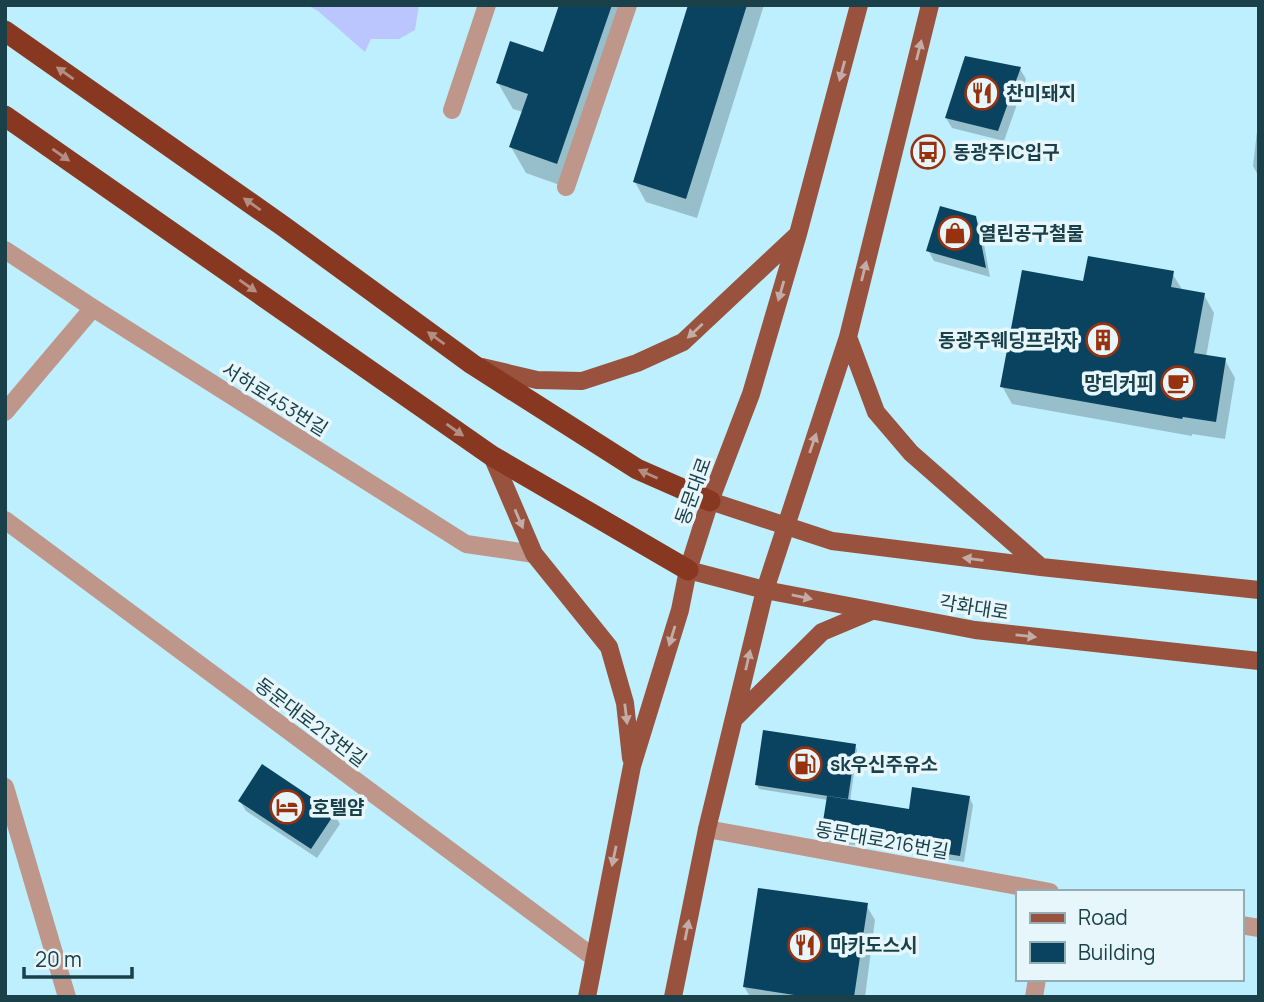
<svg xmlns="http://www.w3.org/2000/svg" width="1264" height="1002" viewBox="0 0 1264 1002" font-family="Manrope,'Noto Sans KR',sans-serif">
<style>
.green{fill:#bcc6fe}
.shadow{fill:#0003}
.building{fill:#0a4360}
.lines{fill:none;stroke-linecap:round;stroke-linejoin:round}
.lane{stroke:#bf968a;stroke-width:18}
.primary{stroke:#98523e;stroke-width:18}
.highway{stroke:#883820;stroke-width:21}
.oneway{fill:#c3aca6}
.oneway2{fill:#b28e83}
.labels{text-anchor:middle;stroke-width:7;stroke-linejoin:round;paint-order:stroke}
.poi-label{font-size:19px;font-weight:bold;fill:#1a404a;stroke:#e6f6fb;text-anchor:start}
.street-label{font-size:19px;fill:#1a404a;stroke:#e6f6fb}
</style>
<rect width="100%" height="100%" fill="#bdeffe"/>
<path class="green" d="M 307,5 L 419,5 L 415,30 L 399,39 L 371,39 L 365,52 L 318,11 Z"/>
<path class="shadow" d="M 561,5 L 635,5 L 571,189 L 526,173 L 511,147 L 523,112 L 513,109 L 498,83 L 544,54 Z
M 690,5 L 764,5 L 697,218 L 646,202 L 635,182 Z
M 1020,69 L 1026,79 L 1004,141 L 952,128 L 946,118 Z
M 1259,114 L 1259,177 L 1253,166 Z
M 975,217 L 981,228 L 990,277 L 934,261 L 928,250 Z
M 1172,273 L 1183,291 L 1204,295 L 1214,313 L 1206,357 L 1225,360 L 1235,378 L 1225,439 L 1192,434 L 1192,436 L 1012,404 L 1002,386 L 1085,283 Z
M 855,745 L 857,750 L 850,802 L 910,811 L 969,797 L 973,805 L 964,862 L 827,841 L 823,834 L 828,800 L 759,789 L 757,785 Z
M 240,801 L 334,814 L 340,824 L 317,858 L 246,811 Z
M 866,905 L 875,920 L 865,997 L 750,997 L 744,986 Z"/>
<path class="building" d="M 559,5 L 612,5 L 557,164 L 509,147 L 528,94 L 496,83 L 510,41 L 543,52 Z
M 688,5 L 747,5 L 686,199 L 633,182 Z
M 965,56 L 1021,67 L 998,131 L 945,118 Z
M 940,206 L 976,216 L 986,268 L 926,251 Z
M 1088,256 L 1174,271 L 1171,287 L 1205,293 L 1194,353 L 1226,358 L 1216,422 L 1183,417 L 1182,419 L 1000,387 L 1022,270 L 1083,281 Z
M 763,730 L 856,744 L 848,799 L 755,785 Z
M 262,764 L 335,813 L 311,849 L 238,801 Z
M 912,787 L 970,796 L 960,856 L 821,834 L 827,796 L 909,809 Z
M 758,888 L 868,903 L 854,997 L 807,997 L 743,987 Z"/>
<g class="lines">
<path class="lane" d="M 452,110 L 487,5
M 566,187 L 628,5
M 5,250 L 93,308 L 466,544 L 534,554
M 5,412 L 93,308
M 5,520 L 593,957
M 5,787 L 67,997
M 707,829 L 1050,892
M 1241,925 L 1259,928
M 1034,997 L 1037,979"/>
<path class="primary" d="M 848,337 L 876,412 L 911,453 L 1041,567
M 482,367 L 537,380 L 582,381 L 637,363 L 683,342 L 798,234
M 492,456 L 534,554 L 609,647 L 625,703 L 631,758
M 710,501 L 832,541 L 1041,567 L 1259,590
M 688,570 L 765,590 L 975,630 L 1259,661
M 734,719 L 822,632 L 872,611
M 587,997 L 632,766 L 680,610 L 688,570 L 710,501 L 751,394 L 798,234 L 859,5
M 673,997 L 707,829 L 765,590 L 848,337 L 930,5"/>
<path class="highway" d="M 5,31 L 283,226 L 472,364 L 637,469 L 710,501
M 5,116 L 492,456 L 688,570"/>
</g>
<defs><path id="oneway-solid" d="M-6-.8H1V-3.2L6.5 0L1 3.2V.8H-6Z" transform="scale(1.75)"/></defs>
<g class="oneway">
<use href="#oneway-solid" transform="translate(919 50) rotate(-76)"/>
<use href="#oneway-solid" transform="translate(842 71) rotate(105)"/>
<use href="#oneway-solid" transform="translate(864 271) rotate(-76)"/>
<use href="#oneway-solid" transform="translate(781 291) rotate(106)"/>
<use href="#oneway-solid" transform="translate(695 331) rotate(137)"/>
<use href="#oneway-solid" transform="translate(813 443) rotate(-71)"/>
<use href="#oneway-solid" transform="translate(519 519) rotate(67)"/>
<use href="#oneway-solid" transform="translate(973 559) rotate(-173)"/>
<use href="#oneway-solid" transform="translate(802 597) rotate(11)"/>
<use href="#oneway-solid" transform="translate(672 636) rotate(107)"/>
<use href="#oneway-solid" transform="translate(1026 636) rotate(6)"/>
<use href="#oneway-solid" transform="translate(748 660) rotate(-77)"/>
<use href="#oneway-solid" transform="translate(626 714) rotate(83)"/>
<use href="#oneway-solid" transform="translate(614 856) rotate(102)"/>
<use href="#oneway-solid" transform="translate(687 930) rotate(-79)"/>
</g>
<g class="oneway2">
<use href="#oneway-solid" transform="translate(65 73) rotate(-145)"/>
<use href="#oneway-solid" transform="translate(61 155) rotate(35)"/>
<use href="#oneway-solid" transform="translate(252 204) rotate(-145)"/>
<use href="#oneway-solid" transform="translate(248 286) rotate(35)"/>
<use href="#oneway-solid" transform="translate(436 338) rotate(-144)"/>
<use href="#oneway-solid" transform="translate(455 430) rotate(35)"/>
<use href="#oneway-solid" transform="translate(648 474) rotate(-156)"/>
</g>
<defs>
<symbol id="restaurant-ring" viewBox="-11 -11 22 22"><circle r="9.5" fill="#e6f6fb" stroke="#98310e" stroke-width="1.5"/><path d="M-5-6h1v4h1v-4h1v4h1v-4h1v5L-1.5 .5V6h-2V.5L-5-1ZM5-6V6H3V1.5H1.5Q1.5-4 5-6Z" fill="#98310e"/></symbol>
<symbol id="bus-ring" viewBox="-11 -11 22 22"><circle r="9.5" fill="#e6f6fb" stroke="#98310e" stroke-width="1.5"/><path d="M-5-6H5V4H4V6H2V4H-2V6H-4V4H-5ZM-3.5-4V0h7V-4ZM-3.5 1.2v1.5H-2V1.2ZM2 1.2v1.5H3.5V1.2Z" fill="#98310e"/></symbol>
<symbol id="shop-ring" viewBox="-11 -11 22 22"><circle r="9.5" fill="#e6f6fb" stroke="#98310e" stroke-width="1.5"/><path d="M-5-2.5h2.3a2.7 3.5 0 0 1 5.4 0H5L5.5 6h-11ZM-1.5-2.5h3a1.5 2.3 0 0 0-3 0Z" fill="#98310e"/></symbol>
<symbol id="building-ring" viewBox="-11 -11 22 22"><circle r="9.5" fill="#e6f6fb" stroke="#98310e" stroke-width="1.5"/><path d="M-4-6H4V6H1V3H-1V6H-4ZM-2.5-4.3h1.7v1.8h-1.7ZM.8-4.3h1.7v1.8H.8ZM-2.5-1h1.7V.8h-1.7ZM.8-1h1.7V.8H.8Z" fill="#98310e"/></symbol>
<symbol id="cafe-ring" viewBox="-11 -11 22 22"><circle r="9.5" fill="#e6f6fb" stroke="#98310e" stroke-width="1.5"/><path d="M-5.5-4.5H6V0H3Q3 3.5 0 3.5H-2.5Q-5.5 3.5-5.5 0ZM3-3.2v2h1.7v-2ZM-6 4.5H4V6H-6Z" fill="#98310e"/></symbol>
<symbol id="fuel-ring" viewBox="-11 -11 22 22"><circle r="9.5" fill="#e6f6fb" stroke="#98310e" stroke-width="1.5"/><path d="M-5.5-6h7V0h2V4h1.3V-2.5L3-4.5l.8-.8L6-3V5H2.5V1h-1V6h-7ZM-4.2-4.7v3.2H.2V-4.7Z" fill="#98310e"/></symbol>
<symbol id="hotel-ring" viewBox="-11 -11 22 22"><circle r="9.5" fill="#e6f6fb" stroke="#98310e" stroke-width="1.5"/><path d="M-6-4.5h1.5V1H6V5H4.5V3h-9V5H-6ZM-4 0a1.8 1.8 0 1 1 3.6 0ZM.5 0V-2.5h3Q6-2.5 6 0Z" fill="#98310e"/></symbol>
</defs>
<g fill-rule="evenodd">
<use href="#restaurant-ring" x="963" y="74" width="38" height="38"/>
<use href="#bus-ring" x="909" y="133" width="38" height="38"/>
<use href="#shop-ring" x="936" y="214" width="38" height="38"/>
<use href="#building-ring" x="1084" y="321" width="38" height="38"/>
<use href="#cafe-ring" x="1159" y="364" width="38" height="38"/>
<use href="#fuel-ring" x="786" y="745" width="38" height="38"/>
<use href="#hotel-ring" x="268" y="788" width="38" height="38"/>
<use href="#restaurant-ring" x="786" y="926" width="38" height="38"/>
</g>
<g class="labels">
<g class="poi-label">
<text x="1006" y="100">찬미돼지</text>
<text x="953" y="159">동광주IC입구</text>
<text x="979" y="240">열린공구철물</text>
<text x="1078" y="347" text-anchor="end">동광주웨딩프라자</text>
<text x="1154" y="390" text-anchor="end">망티커피</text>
<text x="830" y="771">sk우신주유소</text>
<text x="312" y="814">호텔얌</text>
<text x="830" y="952">마카도스시</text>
</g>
<g class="street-label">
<text transform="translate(275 399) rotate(32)" y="7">서하로453번길</text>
<text transform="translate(693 491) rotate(-70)" y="7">동문대로</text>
<text transform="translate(974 607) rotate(9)" y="7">각화대로</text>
<text transform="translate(311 722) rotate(37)" y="7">동문대로213번길</text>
<text transform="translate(882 840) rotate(10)" y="7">동문대로216번길</text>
</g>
</g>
<rect width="1264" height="1002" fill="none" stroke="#1a404a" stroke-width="14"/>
<rect x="1016" y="890" width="228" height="91" fill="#e6f6fb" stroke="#94adb4" stroke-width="2"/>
<rect x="1030" y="913" width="35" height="10" fill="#98523e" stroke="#94adb4" stroke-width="2"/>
<text x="1078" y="925" font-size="21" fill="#1a404a">Road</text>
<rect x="1030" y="942" width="35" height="21" fill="#0a4360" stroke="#94adb4" stroke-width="2"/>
<text x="1078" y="960" font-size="21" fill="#1a404a">Building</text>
<path d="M24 967v10h108v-10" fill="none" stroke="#1a404a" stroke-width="3.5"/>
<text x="35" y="967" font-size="21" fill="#1a404a" stroke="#e6f6fb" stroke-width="5" paint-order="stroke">20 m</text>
</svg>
